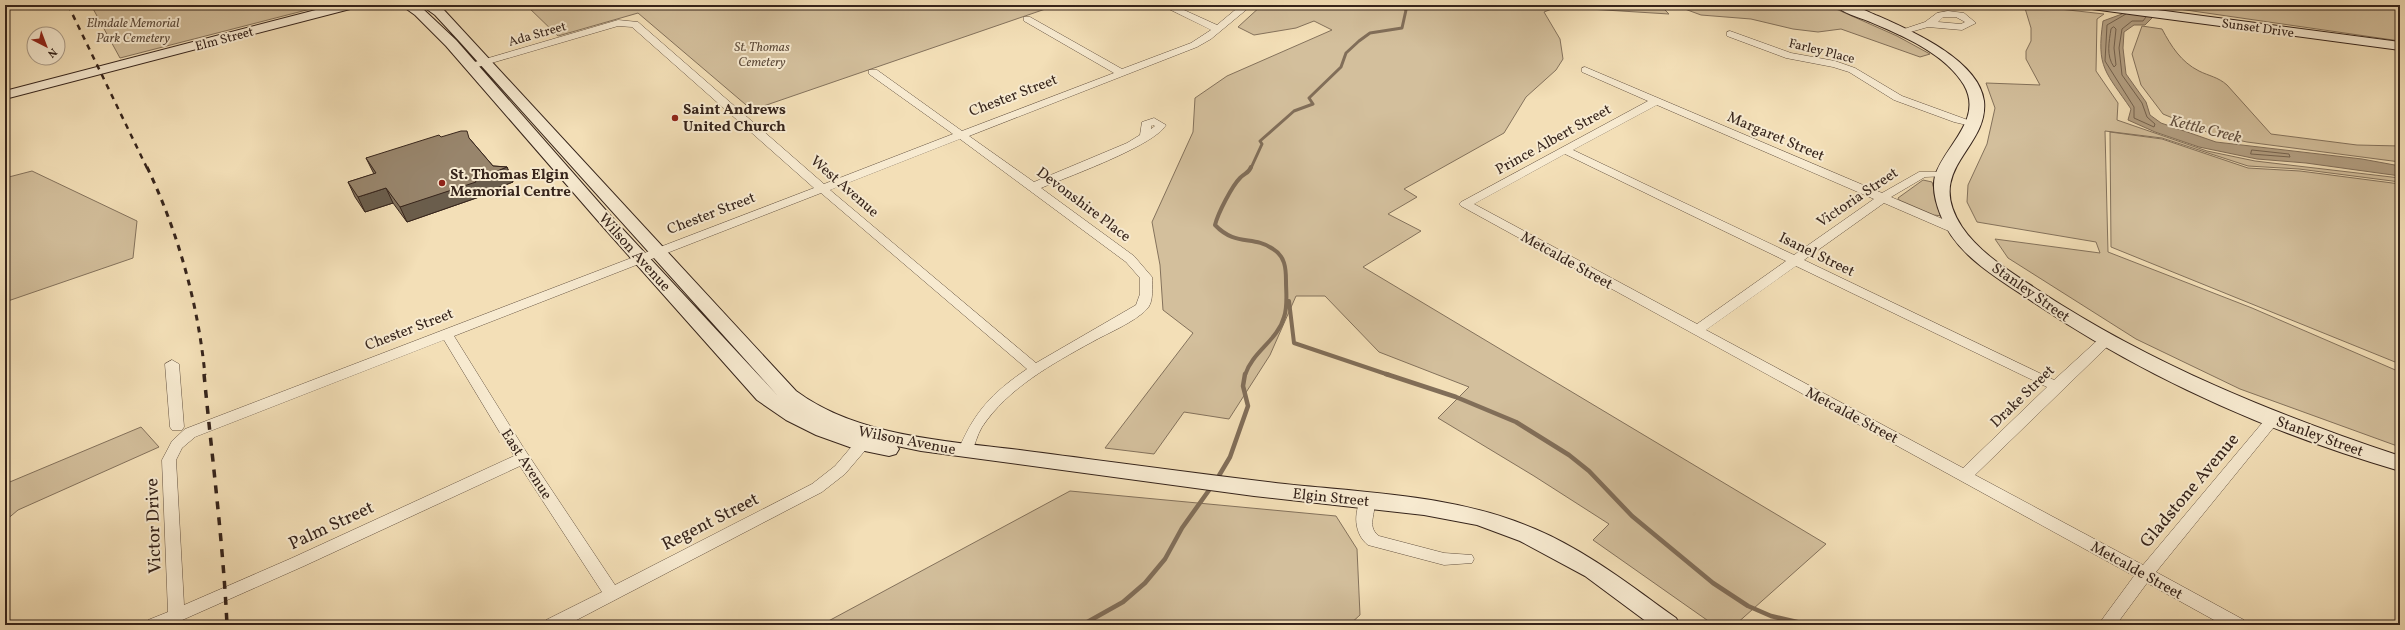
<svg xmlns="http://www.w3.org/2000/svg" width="2405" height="630" viewBox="0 0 2405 630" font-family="Vollkorn,serif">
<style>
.green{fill:#d3bf9c;stroke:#84725c}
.water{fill:#b39f82;stroke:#816e59}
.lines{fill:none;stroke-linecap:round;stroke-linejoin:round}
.shore{stroke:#74624e;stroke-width:1}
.stream-far2{stroke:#816e59;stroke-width:3}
.stream-far1{stroke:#816e59;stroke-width:4}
.stream{stroke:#816e59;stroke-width:4.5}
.street-casing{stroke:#655342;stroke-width:1}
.secondary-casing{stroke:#36241b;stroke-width:2}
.street{fill:#f7ead0;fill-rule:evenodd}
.secondary{fill:#f7ead0;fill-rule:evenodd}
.rail-far2{stroke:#36241b;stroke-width:2.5;stroke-dasharray:5.5 5.5;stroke-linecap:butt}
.rail-far1{stroke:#36241b;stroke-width:3;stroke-dasharray:6 6;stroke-linecap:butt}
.rail{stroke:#36241b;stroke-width:3.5;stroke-dasharray:8 8;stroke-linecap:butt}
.wall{fill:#83725d;stroke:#36241b}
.shaded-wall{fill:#6a5d4c;stroke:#36241b}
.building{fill:#98856c;stroke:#36241b}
.poi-dot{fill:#8f2418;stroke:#f7ead0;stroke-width:1.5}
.labels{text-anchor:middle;stroke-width:4;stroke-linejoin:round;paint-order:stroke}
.far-park-label{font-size:13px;font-style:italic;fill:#5d4b3b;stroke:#f7ead0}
.far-street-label{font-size:13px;fill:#36241b;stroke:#f7ead0}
.street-label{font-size:15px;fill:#36241b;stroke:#f7ead0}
.poi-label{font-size:15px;font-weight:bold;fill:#36241b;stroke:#f7ead0;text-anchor:start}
.water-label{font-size:16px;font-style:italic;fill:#624f3f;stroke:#f7ead0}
.near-street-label{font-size:18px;fill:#36241b;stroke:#f7ead0}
</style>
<rect width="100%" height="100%" fill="#f3dfb7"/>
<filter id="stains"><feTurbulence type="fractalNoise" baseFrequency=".005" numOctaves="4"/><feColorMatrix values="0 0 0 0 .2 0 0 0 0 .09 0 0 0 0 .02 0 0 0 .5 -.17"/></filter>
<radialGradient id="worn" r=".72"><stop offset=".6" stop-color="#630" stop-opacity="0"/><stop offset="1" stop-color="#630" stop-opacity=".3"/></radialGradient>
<path class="green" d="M 91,5 L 326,5 L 120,58 Z
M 526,5 L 1057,5 L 752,110 L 638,13 L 558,36 Z
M 1262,5 L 1660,5 L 1669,14 L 1557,7 L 1544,12 L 1560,39 L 1563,59 L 1556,70 L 1526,97 L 1504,133 L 1404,189 L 1417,197 L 1388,214 L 1421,231 L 1363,267 L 1826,544 L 1735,625 L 1714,625 L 1593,540 L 1609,524 L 1534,476 L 1438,418 L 1469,387 L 1379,352 L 1325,296 L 1296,296 L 1270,355 L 1229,419 L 1184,412 L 1154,454 L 1105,448 L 1193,333 L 1163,310 L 1160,265 L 1152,222 L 1193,132 L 1195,98 L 1227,76 L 1332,30 L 1314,21 L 1296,28 L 1254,35 L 1238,27 Z
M 1674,5 L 1827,5 L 1897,36 L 1930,54 L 1920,57 L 1841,29 L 1818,32 L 1793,29 L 1751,19 L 1701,15 Z
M 2024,5 L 2104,14 L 2097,19 L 2096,71 L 2118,103 L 2117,120 L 2207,151 L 2255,161 L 2400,178 L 2400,182 L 2299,169 L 2248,166 L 2162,138 L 2105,131 L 2108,252 L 2252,308 L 2400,372 L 2400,447 L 2240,389 L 2136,339 L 2008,258 L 1995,239 L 2100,253 L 2096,242 L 1977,222 L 1967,202 L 1968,185 L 1987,144 L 1995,108 L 1986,83 L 2040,85 L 2026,59 L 2026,51 L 2031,41 L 2031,28 Z
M 2165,5 L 2400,5 L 2400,41 L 2165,7 Z
M 2142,26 L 2162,29 C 2171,46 2181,62 2199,71 C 2209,76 2218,77 2227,85 L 2271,134 L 2357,145 L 2400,146 L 2400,162 L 2247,142 L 2214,135 L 2163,114 L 2141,85 L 2132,54 Z
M 2110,132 L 2162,139 L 2248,168 L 2300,171 L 2400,184 L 2400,364 L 2111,247 Z
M 32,171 L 137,221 L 133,258 L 5,302 L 5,178 Z
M 1923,180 L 1932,182 L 1942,216 L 1934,215 L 1899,200 L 1898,198 Z
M 141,427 L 159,447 L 18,510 L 5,521 L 5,484 Z
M 1070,491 L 1336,516 L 1357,549 L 1360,615 L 1349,625 L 821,625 Z"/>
<path class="water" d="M 2122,5 L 2155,5 L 2151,9 L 2152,18 L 2145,25 L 2134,25 L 2124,32 L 2123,48 L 2126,74 L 2146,102 L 2150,115 L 2161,123 L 2216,142 L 2362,159 L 2400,166 L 2400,176 L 2306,163 L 2257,159 L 2199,147 L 2155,132 L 2128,120 L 2131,109 C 2106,72 2096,68 2103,21 L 2122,14 Z"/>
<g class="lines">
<path class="shore" d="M 2126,14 L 2107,25 L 2105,61 L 2134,107 L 2134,118 L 2154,127 L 2155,124 L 2147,117 L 2142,103 L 2122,75 L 2119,48 L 2122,29 L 2132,21 L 2143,21 L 2146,17
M 2114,27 L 2116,29 L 2114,48 L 2116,65 L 2114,67 C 2106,56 2109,42 2111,29 Z
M 2252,150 L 2289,154 L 2290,157 L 2251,154 Z"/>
<path class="stream-far2" d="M 1251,168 L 1262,144 L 1260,141 L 1294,111 L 1313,104 L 1309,98 L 1341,67 L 1346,53 L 1359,41 L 1370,33 L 1402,28 L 1406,10 L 1401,5"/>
<path class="stream-far1" d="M 1289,301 L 1294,343 L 1389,375
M 1245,375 C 1252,352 1278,340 1284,317 C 1288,306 1286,293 1286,281 C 1286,268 1285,256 1273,249 C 1253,235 1236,247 1215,225 C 1218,213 1232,186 1240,178 C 1245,173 1249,173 1251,167"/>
<path class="stream" d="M 1386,374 L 1456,397 L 1516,422 L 1569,455 L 1589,471 L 1632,516 L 1713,583 L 1748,606 L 1771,616 L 1810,625
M 1217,479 L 1230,457 L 1248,406 L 1243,386 L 1245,374
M 1082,625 L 1123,602 L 1145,583 L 1165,559 L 1182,528 L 1212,486"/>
<defs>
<path id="street" d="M 1161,5 L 1173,5 L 1217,25 L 1241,5 L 1252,5 L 1211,39 L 1197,47 L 969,136 L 1034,182 L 1127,143 L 1140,135 L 1142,122 L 1154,118 L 1166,125 C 1154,146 1067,177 1041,188 L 1134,256 L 1152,277 C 1152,286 1154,302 1147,309 C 1135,322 1108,333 1092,342 C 1052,364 1008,388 982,427 C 977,435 975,446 970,455 L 960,455 L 958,451 C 974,412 992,393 1027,369 L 821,193 L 454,336 L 523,447 L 615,585 L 812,484 L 835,466 L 864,432 L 874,432 L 876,436 L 874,440 L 845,474 L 822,492 L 567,625 L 544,625 L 546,620 L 602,592 L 520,466 L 304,566 L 171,625 L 146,625 L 148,620 L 168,612 L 162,460 L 172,441 L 185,429 L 814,188 L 632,27 L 618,26 L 471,69 L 466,66 L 468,64 L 618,20 L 638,22 L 824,184 L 953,134 L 869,74 L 869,70 L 877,70 L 962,131 L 1114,73 L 1024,21 L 1024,17 L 1030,17 L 1122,69 L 1191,43 L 1211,30 ZM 1153,125 L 1155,126 L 1151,129 L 1151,126 ZM 960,139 L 1126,262 L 1140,278 L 1140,294 L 1136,305 L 1036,363 L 830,190 ZM 444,340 L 514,456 L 292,558 L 184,605 L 176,460 L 182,448 L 195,437 Z
M 1948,11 L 1964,13 L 1976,23 L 1962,30 L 1928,27 L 1900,35 L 1895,32 L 1925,22 L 1937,13 ZM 1943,17 L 1956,17 L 1965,22 L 1961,24 L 1938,22 Z
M 1730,31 L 1791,53 L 1835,61 L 1855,68 L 1902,96 L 1976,123 L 1971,126 L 1954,122 L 1894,100 L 1849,72 L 1833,67 L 1786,58 L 1727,36 L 1727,32 Z
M 1585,67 L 1882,193 L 1919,172 L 1947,172 L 1949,174 L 1947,176 L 1925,177 L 1891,197 L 1959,226 L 1961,229 L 1959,232 L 1951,232 L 1884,203 L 1804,260 L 2054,380 L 2100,338 L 2110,338 L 2112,341 L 2110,344 L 1975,475 L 2143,565 L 2268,416 L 2278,416 L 2280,419 L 2278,422 L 2156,572 L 2244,620 L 2246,625 L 2223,625 L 2147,583 L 2116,625 L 2098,625 L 2134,576 L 1461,206 L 1459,204 L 1461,202 L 1648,101 L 1582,72 L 1582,68 ZM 1657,105 L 1874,199 L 1794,255 L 1573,150 ZM 1565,154 L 1786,261 L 1697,324 L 1474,204 ZM 1796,266 L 2047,387 L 1963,468 L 1706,330 Z
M 172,360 L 179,364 L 184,427 L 182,430 L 172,430 L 170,427 L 165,364 Z
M 1367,495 L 1372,497 C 1380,510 1364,525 1379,536 L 1444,553 L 1472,555 L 1474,559 L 1472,563 L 1444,565 L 1368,545 C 1354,534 1353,513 1362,497 Z"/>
<path id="secondary" d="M 335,5 L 356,5 L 354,8 L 5,99 L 5,91 Z
M 401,5 L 416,5 L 423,9 L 456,40 L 617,223 L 778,396 L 460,42 L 435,15 L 421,5 L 436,5 L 443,9 L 796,391 C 859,438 952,441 1027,451 C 1113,462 1199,474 1285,484 C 1368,493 1457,495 1535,529 C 1587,551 1631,586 1676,618 L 1680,625 L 1651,625 L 1585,576 L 1520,541 L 1477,525 L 1424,515 L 1254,496 L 921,451 L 897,446 L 899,449 L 896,454 L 889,456 L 855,449 L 816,435 L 786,420 L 757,400 L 605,229 L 446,46 L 415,15 Z
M 1835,5 C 1840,5 1846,4 1851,5 C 1860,7 1870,13 1878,16 C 1910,30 1979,60 1984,101 C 1989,149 1923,168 1962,227 C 1981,255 2014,274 2041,292 C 2153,365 2274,414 2400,456 L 2400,471 C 2269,433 2140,375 2027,298 C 1996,277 1955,254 1941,216 C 1936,204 1932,188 1935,176 C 1944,146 1984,120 1964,85 C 1945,53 1901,35 1868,21 C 1858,17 1842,13 1835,5 Z
M 2086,5 L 2120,5 L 2400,42 L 2400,50 L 2092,9 Z"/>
</defs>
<use href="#street" class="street-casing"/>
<use href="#secondary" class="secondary-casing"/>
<use href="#street" class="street"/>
<use href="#secondary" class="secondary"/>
<path class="rail-far2" d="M 68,5 L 147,168"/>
<path class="rail-far1" d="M 147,167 C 178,232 198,303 205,375"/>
<path class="rail" d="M 204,374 C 212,458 223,541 227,625"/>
</g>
<path class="wall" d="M 469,138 L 493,166 L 507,167 L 513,182 L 481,194 L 482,196 L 407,222 L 393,203 L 365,212 L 355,197 L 348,182 L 374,174 L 366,158 Z"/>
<path class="shaded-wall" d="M 507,167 L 513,182 L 481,194 L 482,196 L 407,222 L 400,207 Z
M 386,188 L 393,203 L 365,212 L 358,197 Z"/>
<path class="building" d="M 461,131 L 467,131 L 469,138 L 493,166 L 507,167 L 475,180 L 476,182 L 400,207 L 386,188 L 358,197 L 348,182 L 376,173 L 366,158 L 439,135 L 441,137 Z"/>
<g class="poi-dot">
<circle cx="675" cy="118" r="4"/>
<circle cx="442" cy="183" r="4"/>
</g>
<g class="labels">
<g class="far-park-label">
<text x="133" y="27">Elmdale Memorial<tspan x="133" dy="15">Park Cemetery</tspan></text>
<text x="762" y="51">St. Thomas<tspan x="762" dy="15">Cemetery</tspan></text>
</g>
<g class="far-street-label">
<text transform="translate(2258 27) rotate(8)" y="5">Sunset Drive</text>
<text transform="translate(537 33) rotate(-16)" y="5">Ada Street</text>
<text transform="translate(224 38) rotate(-15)" y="5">Elm Street</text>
<text transform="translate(1822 50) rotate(14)" y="5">Farley Place</text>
</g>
<g class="street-label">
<text transform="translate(1013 95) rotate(-21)" y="5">Chester Street</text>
<text transform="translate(1776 136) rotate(23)" y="5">Margaret Street</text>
<text transform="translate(1553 139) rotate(-29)" y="5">Prince Albert Street</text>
<text transform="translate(845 186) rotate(41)" y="5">West Avenue</text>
<text transform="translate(1857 197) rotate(-34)" y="5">Victoria Street</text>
<text transform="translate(1084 204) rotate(37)" y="5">Devonshire Place</text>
<text transform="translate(711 213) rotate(-21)" y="5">Chester Street</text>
<text transform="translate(635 252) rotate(48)" y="5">Wilson Avenue</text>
<text transform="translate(1817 254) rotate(26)" y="5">Isanel Street</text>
<text transform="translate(1567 260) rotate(29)" y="5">Metcalde Street</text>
<text transform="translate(2031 292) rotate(35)" y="5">Stanley Street</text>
<text transform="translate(409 329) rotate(-21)" y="5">Chester Street</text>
<text transform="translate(2022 396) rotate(-44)" y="5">Drake Street</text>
<text transform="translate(1852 415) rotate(28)" y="5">Metcalde Street</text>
<text transform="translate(2320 436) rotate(20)" y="5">Stanley Street</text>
<text transform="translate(907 440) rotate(11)" y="5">Wilson Avenue</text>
<text transform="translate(527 464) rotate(57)" y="5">East Avenue</text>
<text transform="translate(1331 497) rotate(6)" y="5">Elgin Street</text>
<text transform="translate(2137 570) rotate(29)" y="5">Metcalde Street</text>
</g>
<g class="poi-label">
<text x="683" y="114">Saint Andrews<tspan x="683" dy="17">United Church</tspan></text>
<text x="450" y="179">St. Thomas Elgin<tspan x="450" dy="17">Memorial Centre</tspan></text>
</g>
<g class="water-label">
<text transform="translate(2206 128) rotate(14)" y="6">Kettle Creek</text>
</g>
<g class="near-street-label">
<text transform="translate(2189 490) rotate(-50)" y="6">Gladstone Avenue</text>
<text transform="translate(710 521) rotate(-27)" y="6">Regent Street</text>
<text transform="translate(331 525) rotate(-25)" y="6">Palm Street</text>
<text transform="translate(153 526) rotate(-92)" y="6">Victor Drive</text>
</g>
</g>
<rect width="2405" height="630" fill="none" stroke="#f3dfb7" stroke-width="20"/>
<rect x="6" y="6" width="2393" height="618" fill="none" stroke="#36241b" stroke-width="2"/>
<rect x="10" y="10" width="2385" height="610" fill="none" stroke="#36241b"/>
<g transform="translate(46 46) rotate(138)"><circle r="19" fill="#f7ead0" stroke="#aa9b88"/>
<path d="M0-3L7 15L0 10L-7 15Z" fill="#8f2418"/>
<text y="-6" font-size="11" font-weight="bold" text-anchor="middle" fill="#36241b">N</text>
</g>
<rect width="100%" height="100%" filter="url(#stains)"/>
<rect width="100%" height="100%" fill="url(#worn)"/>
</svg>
